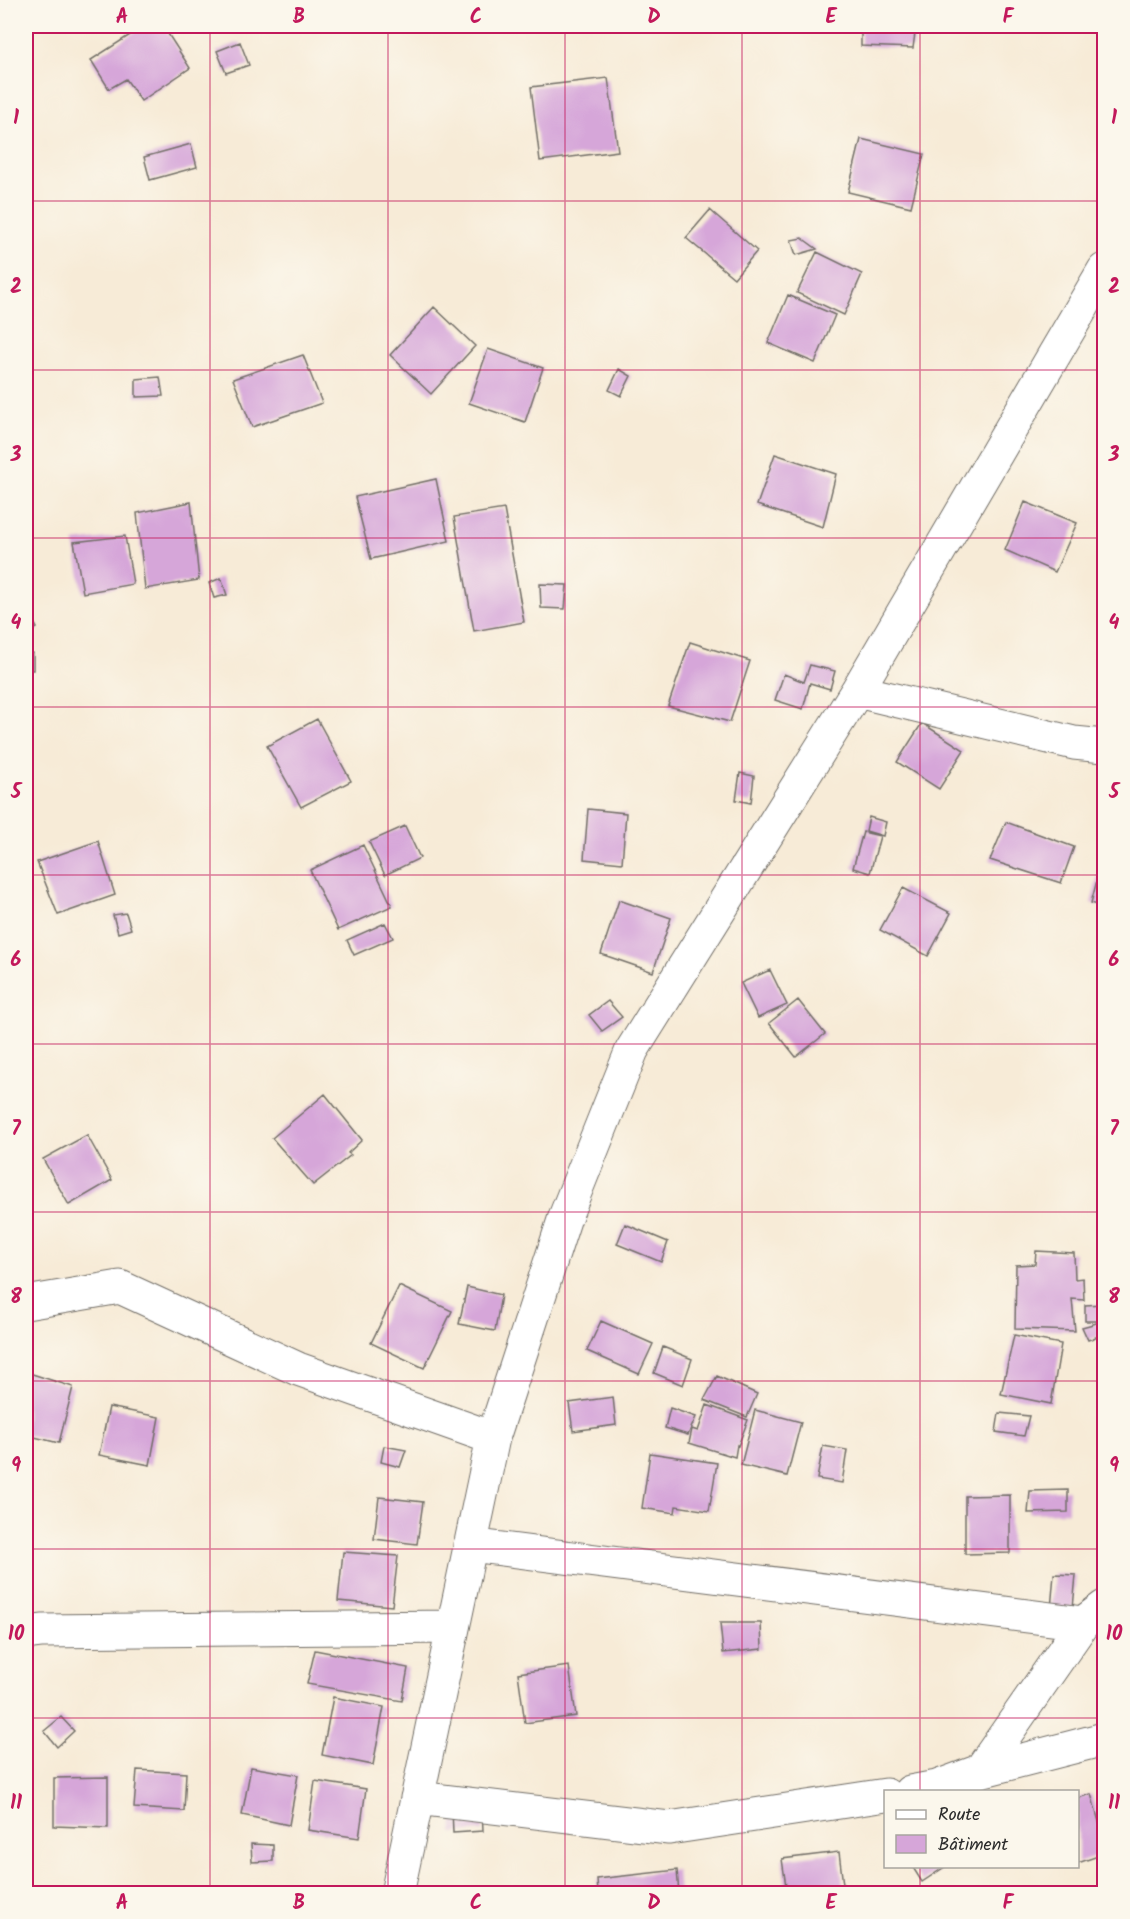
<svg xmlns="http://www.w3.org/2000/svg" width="1130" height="1919" viewBox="0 0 1130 1919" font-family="Kalam,sans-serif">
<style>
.building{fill:#d6a6d9}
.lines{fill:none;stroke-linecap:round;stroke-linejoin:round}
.minor-casing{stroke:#726e67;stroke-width:35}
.minor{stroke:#fff;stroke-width:33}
.grid{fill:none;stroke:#c2185b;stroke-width:1.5;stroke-opacity:0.55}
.neatline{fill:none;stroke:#c2185b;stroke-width:2}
.grid-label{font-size:20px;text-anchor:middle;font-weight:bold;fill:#c2185b}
</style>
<rect width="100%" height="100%" fill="#fbf7ec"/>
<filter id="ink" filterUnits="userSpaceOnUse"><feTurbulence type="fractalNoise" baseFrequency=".0167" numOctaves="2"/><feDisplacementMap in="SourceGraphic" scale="12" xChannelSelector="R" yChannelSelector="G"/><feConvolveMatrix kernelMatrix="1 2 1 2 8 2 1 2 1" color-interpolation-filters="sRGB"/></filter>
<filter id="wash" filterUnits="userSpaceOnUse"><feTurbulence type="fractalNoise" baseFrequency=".008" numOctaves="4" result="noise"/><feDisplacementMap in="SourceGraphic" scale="24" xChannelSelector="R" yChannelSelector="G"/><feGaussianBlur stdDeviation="1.35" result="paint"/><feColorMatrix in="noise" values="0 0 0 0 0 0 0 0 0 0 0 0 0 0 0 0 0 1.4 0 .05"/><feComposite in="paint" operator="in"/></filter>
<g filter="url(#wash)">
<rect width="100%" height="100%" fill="#f7ebd7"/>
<g id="blocks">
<path class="building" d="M 144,26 L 163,26 L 190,68 L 141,101 L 126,79 L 109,89 L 91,60 Z
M 861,26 L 916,26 L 913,48 L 861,46 Z
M 240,42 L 249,65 L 226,73 L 217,51 Z
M 608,78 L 618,151 L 540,161 L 531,87 Z
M 861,139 L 924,154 L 911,207 L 848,192 Z
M 191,144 L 197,167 L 150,180 L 144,157 Z
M 710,210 L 757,251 L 734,278 L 686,238 Z
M 802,238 L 817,249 L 796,255 L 791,240 Z
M 817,252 L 862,274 L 844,315 L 797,293 Z
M 788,295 L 835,315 L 815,363 L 768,343 Z
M 434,307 L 475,346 L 431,394 L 390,355 Z
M 488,349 L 543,368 L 525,422 L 469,403 Z
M 303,355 L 322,403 L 252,427 L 233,379 Z
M 619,369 L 631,376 L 621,396 L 609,390 Z
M 160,377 L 163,396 L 136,397 L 136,379 Z
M 775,454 L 836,474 L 823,527 L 757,505 Z
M 436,479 L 449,541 L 371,559 L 355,497 Z
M 191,502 L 199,580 L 145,589 L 137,513 Z
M 1025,502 L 1077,523 L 1055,572 L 1005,550 Z
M 504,509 L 524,622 L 474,631 L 454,517 Z
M 125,536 L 133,584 L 83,593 L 74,542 Z
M 221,578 L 227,595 L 214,598 L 209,583 Z
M 540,584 L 567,585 L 565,609 L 541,608 Z
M 26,608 L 37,628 L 26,635 Z
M 690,642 L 750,661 L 730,722 L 668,706 Z
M 33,653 L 33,670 L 26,670 L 26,654 Z
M 810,665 L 835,671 L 830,689 L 810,683 L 803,709 L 775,700 L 784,674 L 804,682 Z
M 317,719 L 351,781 L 301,807 L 267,746 Z
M 922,723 L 964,750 L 939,789 L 897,762 Z
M 740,773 L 754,776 L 751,803 L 736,800 Z
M 588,809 L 626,813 L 622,863 L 584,859 Z
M 869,817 L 886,822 L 883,836 L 866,831 Z
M 1006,822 L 1074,847 L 1061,883 L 990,860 Z
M 405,826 L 420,858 L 385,875 L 369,842 Z
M 863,832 L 880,836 L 870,873 L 853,868 Z
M 98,841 L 115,895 L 58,915 L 37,862 Z
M 363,845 L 392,906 L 338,930 L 310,870 Z
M 1104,854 L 1104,907 L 1091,903 Z
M 903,888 L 951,913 L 928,956 L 880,930 Z
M 619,900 L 671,918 L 653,972 L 601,954 Z
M 126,913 L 131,929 L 118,933 L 113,915 Z
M 385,923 L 393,938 L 354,955 L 347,940 Z
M 770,970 L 787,1005 L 758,1018 L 741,983 Z
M 798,1000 L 825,1034 L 796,1057 L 769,1023 Z
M 608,1001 L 622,1017 L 602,1031 L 589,1015 Z
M 325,1094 L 362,1140 L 348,1153 L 351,1155 L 313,1185 L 272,1138 Z
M 87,1135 L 112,1180 L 69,1205 L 43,1159 Z
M 625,1224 L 668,1242 L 661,1262 L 617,1244 Z
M 1036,1251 L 1074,1253 L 1075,1279 L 1083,1278 L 1084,1300 L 1072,1299 L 1075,1331 L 1015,1329 L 1016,1265 L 1035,1264 Z
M 399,1286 L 452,1311 L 424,1368 L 371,1343 Z
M 467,1287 L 501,1295 L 495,1331 L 459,1324 Z
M 1104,1304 L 1103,1321 L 1085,1321 L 1085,1305 Z
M 601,1321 L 653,1344 L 639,1374 L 587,1351 Z
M 1104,1321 L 1104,1334 L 1088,1340 L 1082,1327 Z
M 1014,1335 L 1061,1344 L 1051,1404 L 1001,1394 Z
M 663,1347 L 692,1359 L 683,1385 L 654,1373 Z
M 26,1372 L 73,1387 L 59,1443 L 26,1435 Z
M 717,1376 L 757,1394 L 747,1417 L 704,1400 Z
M 613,1397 L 616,1425 L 573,1431 L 569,1403 Z
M 707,1405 L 748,1420 L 738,1446 L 737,1445 L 735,1457 L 689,1443 L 692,1429 L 698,1431 Z
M 109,1407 L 159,1417 L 150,1465 L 99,1455 Z
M 670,1408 L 696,1417 L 688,1435 L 665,1428 Z
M 755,1410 L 801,1422 L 787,1476 L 741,1465 Z
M 999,1413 L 1029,1416 L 1024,1436 L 996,1432 Z
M 384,1446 L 406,1450 L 400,1467 L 381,1462 Z
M 823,1446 L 847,1450 L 842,1483 L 817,1479 Z
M 650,1453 L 717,1463 L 709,1511 L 676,1506 L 675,1513 L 642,1508 Z
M 1068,1490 L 1068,1512 L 1028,1513 L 1030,1491 Z
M 1010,1495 L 1010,1553 L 965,1554 L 965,1496 Z
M 379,1497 L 423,1502 L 417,1544 L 374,1539 Z
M 343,1552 L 398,1556 L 392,1606 L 338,1601 Z
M 1054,1574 L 1076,1575 L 1073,1608 L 1051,1609 Z
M 720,1623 L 761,1623 L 762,1649 L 723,1653 Z
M 315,1650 L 408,1668 L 402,1701 L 307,1684 Z
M 569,1666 L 576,1716 L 525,1723 L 518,1673 Z
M 333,1697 L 384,1707 L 373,1765 L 322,1755 Z
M 61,1717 L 74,1731 L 57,1747 L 44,1731 Z
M 251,1767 L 298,1775 L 289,1825 L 242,1815 Z
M 137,1770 L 186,1773 L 184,1811 L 134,1808 Z
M 108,1777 L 108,1828 L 54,1826 L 54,1778 Z
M 315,1781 L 366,1789 L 359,1838 L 308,1830 Z
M 1091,1794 L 1104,1839 L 1104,1854 L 1078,1863 L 1078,1798 Z
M 452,1809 L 482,1810 L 483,1831 L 453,1833 Z
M 251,1844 L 273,1845 L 273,1861 L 252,1862 Z
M 839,1852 L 844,1893 L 787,1893 L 782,1859 Z
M 912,1866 L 946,1866 L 922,1882 Z
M 677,1870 L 679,1893 L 598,1893 L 597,1879 Z"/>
</g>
</g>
<g filter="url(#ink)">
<use href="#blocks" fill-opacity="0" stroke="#726e67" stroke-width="1.5"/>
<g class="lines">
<defs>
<path id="minor" d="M 857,691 L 1074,743 L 1104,746
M 26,1303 L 120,1287 L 298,1369 L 493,1438
M 470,1545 L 1083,1623
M 26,1633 L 42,1631 L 453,1627
M 980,1771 L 1083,1623 L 1104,1607
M 910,1792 L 937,1787 L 980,1771 L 1104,1739
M 417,1798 L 669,1828 L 886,1795
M 397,1894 L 493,1438 L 565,1217 L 632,1050 L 857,691 L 1104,270"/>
</defs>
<use href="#minor" class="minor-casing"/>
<use href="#minor" class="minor"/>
</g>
</g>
<path class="grid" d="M 210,26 L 210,1894M 388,26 L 388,1894M 565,26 L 565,1894M 742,26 L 742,1894M 920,26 L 920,1792M 26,201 L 1104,201M 26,370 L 1104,370M 26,538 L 1104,538M 26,707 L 1104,707M 26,875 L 1104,875M 26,1044 L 1104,1044M 26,1212 L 1104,1212M 26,1381 L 1104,1381M 26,1549 L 1104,1549M 26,1718 L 1104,1718M 920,1866 L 920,1894"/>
<rect width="1130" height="1919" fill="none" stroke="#fbf7ec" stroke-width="66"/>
<rect x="884" y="1790" width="195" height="78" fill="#fbf7ec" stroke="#a8a59f" stroke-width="1.5"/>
<rect x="896" y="1810" width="30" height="9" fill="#ffffff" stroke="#a8a59f" stroke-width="1.5"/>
<text x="938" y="1820" font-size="18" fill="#2b2b2b">Route</text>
<rect x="896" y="1835" width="30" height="18" fill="#d6a6d9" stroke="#a8a59f" stroke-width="1.5"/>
<text x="938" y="1850" font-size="18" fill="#2b2b2b">Bâtiment</text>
<rect x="33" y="33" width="1064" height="1853" class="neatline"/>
<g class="grid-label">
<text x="122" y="23">A</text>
<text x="299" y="23">B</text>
<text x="476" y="23">C</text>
<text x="654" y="23">D</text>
<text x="831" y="23">E</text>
<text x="1008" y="23">F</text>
<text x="16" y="124">1</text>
<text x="1114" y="124">1</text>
<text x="16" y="293">2</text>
<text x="1114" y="293">2</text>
<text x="16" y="461">3</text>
<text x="1114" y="461">3</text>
<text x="16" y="629">4</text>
<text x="1114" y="629">4</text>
<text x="16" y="798">5</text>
<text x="1114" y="798">5</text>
<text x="16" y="966">6</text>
<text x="1114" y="966">6</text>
<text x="16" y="1135">7</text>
<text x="1114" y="1135">7</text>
<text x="16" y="1303">8</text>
<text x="1114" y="1303">8</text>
<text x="16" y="1472">9</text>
<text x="1114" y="1472">9</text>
<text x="16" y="1640">10</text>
<text x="1114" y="1640">10</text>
<text x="16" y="1809">11</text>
<text x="1114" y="1809">11</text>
<text x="122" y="1909">A</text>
<text x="299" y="1909">B</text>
<text x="476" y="1909">C</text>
<text x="654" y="1909">D</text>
<text x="831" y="1909">E</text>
<text x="1008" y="1909">F</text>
</g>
</svg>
